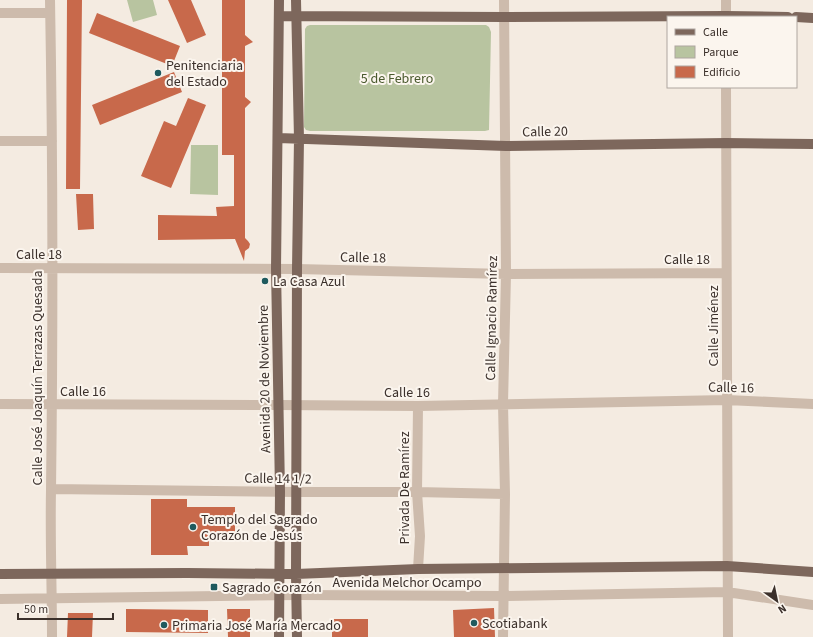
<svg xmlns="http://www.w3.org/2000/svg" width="813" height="637" viewBox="0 0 813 637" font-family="'Source Sans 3',sans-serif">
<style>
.green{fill:#b8c4a0}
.building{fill:#c8694b}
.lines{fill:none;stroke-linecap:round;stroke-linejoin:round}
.minor{stroke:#cdbbac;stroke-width:10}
.major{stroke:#7d675c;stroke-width:10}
.poi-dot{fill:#1f5a5e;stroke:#fbf5ee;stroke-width:1.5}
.labels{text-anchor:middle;stroke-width:4;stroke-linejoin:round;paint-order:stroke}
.poi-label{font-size:14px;fill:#3b302b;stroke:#fbf5ee;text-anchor:start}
.park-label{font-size:14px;fill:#4a5a2e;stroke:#fbf5ee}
.street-label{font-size:14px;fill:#3b302b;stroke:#fbf5ee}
</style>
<rect width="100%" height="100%" fill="#f4ebe1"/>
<path class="green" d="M 127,0 L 153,0 L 157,15 L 133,22 Z
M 310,25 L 486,25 L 489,27 L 491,32 L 489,130 L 485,131 L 310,131 L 306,130 L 304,127 L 305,29 L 307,26 Z
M 191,145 L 218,145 L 218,195 L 190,194 Z"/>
<path class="building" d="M 67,0 L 82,0 L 80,189 L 66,189 Z
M 168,0 L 191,0 L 206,35 L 187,43 Z
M 222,0 L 245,0 L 245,35 L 253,42 L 245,46 L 245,97 L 251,102 L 245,108 L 245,238 L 248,241 L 250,244 L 249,248 L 245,251 L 244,261 L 235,239 L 158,240 L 158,215 L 217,216 L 216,207 L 234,206 L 234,155 L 222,155 Z
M 97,13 L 180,46 L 172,66 L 89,33 Z
M 174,72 L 182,92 L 100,125 L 92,105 Z
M 188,98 L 206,105 L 171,188 L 141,176 L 164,121 L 176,126 Z
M 76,194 L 93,194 L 94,229 L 78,230 Z
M 151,499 L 187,499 L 187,507 L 235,507 L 235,535 L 209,535 L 209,546 L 187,546 L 188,555 L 151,555 Z
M 494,608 L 495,637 L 454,637 L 453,610 Z
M 126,609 L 208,610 L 208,633 L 126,632 Z
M 227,609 L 250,609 L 250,637 L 228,637 Z
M 68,613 L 93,613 L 92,637 L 67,637 Z
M 332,619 L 368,619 L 368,637 L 332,637 Z"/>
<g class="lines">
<path class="minor" d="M 50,0 C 53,163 53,327 51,490 C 50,539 52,588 52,637
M 726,0 L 726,17
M 0,13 L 50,13
M 726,87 L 728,637
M 0,141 L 52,141
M 0,268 L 297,269 L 506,274 L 726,273
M 0,404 L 279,405 L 418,406 L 727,400 L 813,404
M 51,489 L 297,492 L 417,492 L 505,494
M 418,569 L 420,536 L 417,492 L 418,406
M 0,599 L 296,595 L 503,596 L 727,592 L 813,605
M 503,637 L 505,494 L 503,404 L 506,274 L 504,0"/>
<path class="major" d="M 279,0 L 276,269 L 280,491 L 279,637
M 296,0 L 299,139 L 297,269 L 296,574 L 297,637
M 279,16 L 505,17 L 726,16 L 788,17
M 796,17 L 813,18
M 278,138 L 506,146 L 726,143 L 813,144
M 0,574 L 187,573 L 296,574 L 418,569 L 727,566 L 813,572"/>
</g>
<g class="poi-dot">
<circle cx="158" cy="73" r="4"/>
<circle cx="265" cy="281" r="4"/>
<circle cx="193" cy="527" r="4"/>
<rect x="210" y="583" width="8" height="8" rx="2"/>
<circle cx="474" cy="623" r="4"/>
<circle cx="164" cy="625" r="4"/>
</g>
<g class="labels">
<g class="poi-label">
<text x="166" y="70">Penitenciaria<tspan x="166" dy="16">del Estado</tspan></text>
<text x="273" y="286">La Casa Azul</text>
<text x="201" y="524">Templo del Sagrado<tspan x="201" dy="16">Corazón de Jesús</tspan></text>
<text x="222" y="592">Sagrado Corazón</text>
<text x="482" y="628">Scotiabank</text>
<text x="172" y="630">Primaria José María Mercado</text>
</g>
<g class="park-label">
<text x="397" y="83">5 de Febrero</text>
</g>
<g class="street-label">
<text transform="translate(545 131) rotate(-1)" y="5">Calle 20</text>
<text x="39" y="259">Calle 18</text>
<text transform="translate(363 257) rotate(1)" y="5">Calle 18</text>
<text x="687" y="264">Calle 18</text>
<text transform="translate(491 318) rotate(-89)" y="5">Calle Ignacio Ramírez</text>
<text transform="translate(713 326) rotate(-90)" y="5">Calle Jiménez</text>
<text transform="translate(37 378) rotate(-90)" y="5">Calle José Joaquín Terrazas Quesada</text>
<text transform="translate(264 379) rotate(-91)" y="5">Avenida 20 de Noviembre</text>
<text transform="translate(731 387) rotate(1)" y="5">Calle 16</text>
<text x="83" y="396">Calle 16</text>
<text x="407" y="397">Calle 16</text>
<text transform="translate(278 478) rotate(1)" y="5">Calle 14 1/2</text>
<text transform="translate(404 488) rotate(-90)" y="5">Privada De Ramírez</text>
<text x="407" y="587">Avenida Melchor Ocampo</text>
</g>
</g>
<rect x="667" y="16" width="130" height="72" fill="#fbf5ee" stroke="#aea6a0"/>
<rect x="675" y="29" width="20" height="6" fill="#7d675c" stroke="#aea6a0"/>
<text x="703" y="36" font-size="12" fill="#3b302b">Calle</text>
<rect x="675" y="46" width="20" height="12" fill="#b8c4a0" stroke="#aea6a0"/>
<text x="703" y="56" font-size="12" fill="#3b302b">Parque</text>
<rect x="675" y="66" width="20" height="12" fill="#c8694b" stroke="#aea6a0"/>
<text x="703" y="76" font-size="12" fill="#3b302b">Edificio</text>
<g transform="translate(777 601) rotate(147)" stroke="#fbf5ee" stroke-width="3" paint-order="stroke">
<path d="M0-3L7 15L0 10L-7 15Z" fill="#3b302b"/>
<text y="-6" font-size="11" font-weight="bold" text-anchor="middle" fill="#3b302b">N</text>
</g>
<path d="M18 613v6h95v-6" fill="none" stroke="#3b302b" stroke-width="2"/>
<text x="24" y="613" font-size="12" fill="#3b302b" stroke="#fbf5ee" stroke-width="3" paint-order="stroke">50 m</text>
</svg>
